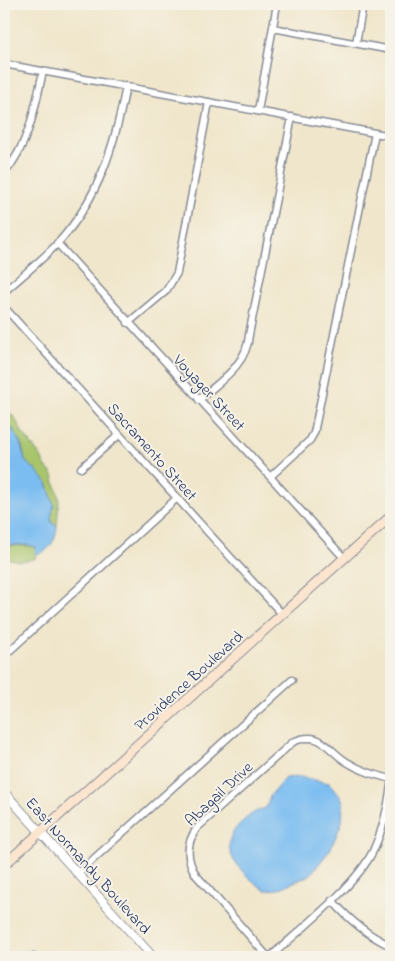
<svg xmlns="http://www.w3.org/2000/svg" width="395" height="961" viewBox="0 0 395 961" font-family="'Indie Flower',sans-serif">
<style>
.green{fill:#a8c56c;stroke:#627a65}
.water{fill:#7cbdf1;stroke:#4c76a8}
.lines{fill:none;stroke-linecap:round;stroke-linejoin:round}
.minor-casing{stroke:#868a94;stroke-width:9}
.tertiary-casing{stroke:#868a94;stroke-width:10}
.secondary-casing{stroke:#868a94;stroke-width:11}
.minor{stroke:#fff;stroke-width:6}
.tertiary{stroke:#fff;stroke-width:8}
.secondary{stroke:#fbe5cf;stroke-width:9}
.labels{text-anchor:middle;stroke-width:4;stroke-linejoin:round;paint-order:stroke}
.street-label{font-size:16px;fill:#1b2f5e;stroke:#f7f3e8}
</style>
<rect width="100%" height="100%" fill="#f7f3e8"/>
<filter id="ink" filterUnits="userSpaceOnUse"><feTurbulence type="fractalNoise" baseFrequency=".02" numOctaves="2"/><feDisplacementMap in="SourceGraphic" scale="10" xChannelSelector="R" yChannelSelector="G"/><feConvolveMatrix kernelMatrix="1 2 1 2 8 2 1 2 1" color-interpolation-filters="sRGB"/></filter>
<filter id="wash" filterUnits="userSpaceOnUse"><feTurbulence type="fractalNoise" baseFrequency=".0096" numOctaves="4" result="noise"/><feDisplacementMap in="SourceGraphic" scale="20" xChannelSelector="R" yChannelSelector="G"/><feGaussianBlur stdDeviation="1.12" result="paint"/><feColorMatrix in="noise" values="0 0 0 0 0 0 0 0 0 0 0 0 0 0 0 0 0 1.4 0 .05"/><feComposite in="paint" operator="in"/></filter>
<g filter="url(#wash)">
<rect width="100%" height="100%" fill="#f0e6cb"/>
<path class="green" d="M 4,408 L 15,418 L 22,432 L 41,457 L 45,466 L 53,475 L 59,498 L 57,526 L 52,523 L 51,518 L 53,500 L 50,496 L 48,486 L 39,474 L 25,461 L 22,446 L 14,430 L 4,421 Z
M 4,545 L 33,546 L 36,547 L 35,559 L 19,561 L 4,558 Z"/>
<path class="water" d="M 4,421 C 18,433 21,443 25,461 L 36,470 L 47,483 L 54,505 L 51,518 L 52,523 L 57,526 C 56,539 50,553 35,554 L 36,547 L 28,545 L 4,545 Z
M 300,777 L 329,783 L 341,797 L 343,802 L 342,822 L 330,850 L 310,875 L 278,889 L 265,890 C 242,874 212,848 242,822 C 251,814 255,811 266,808 L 270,796 L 285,778 Z"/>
</g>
<g filter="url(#ink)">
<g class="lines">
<defs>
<path id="minor" d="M 273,28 L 391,50
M 356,43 L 363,4
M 4,64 L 391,136
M 258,111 L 277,4
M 4,174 C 29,144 35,108 43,71
M 57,243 L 344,558
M 4,292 C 22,276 42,260 58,243 C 99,198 115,145 126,86
M 4,307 L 282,614
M 128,323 L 166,291 L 177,273 L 209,102
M 199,400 C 220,381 247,365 249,335 L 292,117
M 81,468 L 119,435
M 270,477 L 310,440 L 314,433 L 375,133
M 386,521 L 391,527
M 4,656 L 177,498
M 78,873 L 292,680
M 332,900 C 349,920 367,935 391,946
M 31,957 L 34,957
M 268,957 L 196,875 C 186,859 186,843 197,828 L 293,742 C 321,729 327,750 347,762 C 361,771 376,775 391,779
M 270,957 C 300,930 356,886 373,851 C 383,830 388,808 391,785"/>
<path id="tertiary" d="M 4,792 L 153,957"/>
<path id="secondary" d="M 4,865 L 391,516"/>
</defs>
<use href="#minor" class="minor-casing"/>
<use href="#tertiary" class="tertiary-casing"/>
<use href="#secondary" class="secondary-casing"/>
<use href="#minor" class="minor"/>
<use href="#tertiary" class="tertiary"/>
<use href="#secondary" class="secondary"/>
</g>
</g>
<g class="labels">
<g class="street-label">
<text transform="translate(210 392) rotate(47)" y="6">Voyager Street</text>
<text transform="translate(153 451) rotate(48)" y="6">Sacramento Street</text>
<text transform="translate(188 680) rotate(-42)" y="6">Providence Boulevard</text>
<text transform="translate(218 793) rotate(-43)" y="6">Abagail Drive</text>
<text transform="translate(89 865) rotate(48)" y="6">East Normandy Boulevard</text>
</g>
</g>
<rect width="395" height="961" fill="none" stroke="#f7f3e8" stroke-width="20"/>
</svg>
